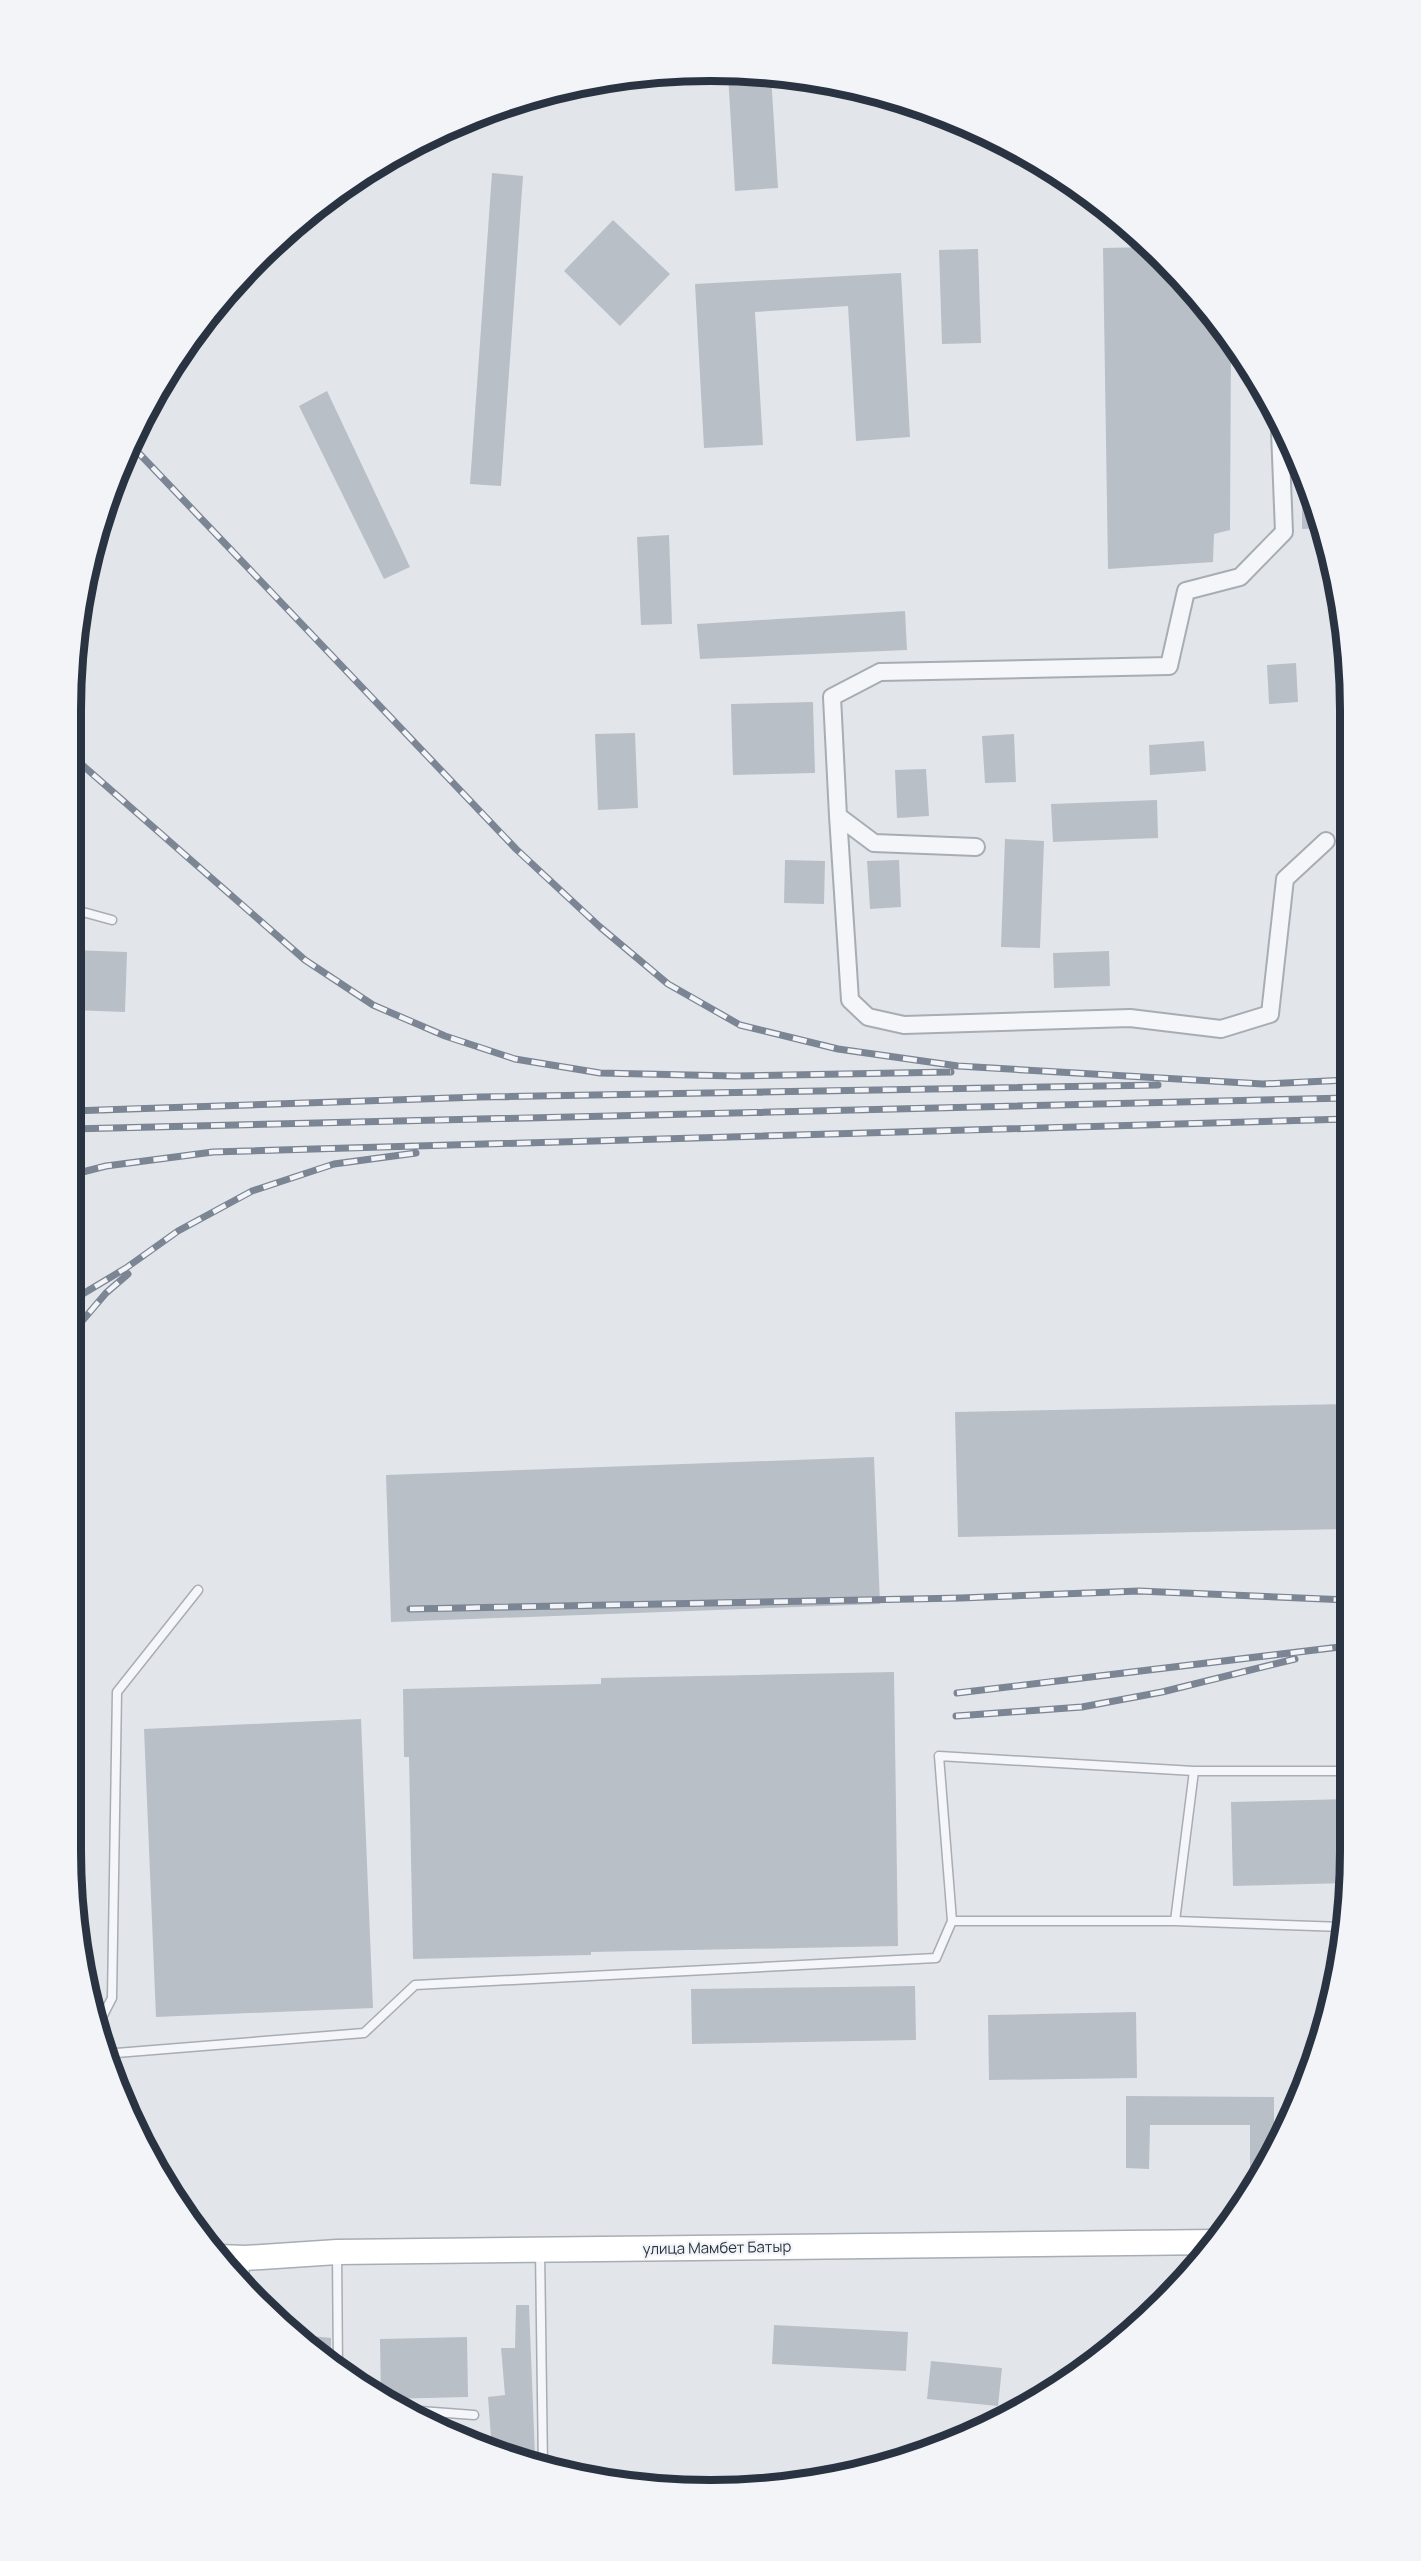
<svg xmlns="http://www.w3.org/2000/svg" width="1421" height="2561" viewBox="0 0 1421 2561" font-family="Manrope,sans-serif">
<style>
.building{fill:#b9bfc7}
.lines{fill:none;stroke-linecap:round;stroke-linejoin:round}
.lane-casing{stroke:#a7adb4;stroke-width:11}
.street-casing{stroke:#a7adb4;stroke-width:20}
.secondary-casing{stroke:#a7adb4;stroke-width:27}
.lane{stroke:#f5f6f9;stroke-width:8}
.street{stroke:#f5f6f9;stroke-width:16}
.secondary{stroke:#fff;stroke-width:24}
.rail-casing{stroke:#7c8594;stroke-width:7}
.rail{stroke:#f2f4f8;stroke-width:4.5;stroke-dasharray:14;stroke-linecap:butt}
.labels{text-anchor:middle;stroke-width:4.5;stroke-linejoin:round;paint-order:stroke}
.street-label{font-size:15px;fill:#2a3342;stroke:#f2f4f8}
.rim{fill:none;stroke:#2a3342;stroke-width:8}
</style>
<rect width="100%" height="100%" fill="#e2e6ea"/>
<path class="building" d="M 728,74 L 771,75 L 778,188 L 735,191 Z
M 492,173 L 523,176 L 501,486 L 470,484 Z
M 613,220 L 670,274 L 620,326 L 564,271 Z
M 1148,247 L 1231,342 L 1230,530 L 1214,534 L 1213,562 L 1108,569 L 1103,248 Z
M 978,249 L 981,343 L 942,344 L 939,250 Z
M 901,273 L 910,437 L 856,441 L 848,306 L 755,312 L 763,445 L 704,448 L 695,284 Z
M 327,391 L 410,567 L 384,579 L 299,406 Z
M 1302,475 L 1316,504 L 1322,528 L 1302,529 Z
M 669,535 L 672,624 L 641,625 L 637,537 Z
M 905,611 L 907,650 L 700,659 L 697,624 Z
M 1296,663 L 1298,702 L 1269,704 L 1267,665 Z
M 813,702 L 815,773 L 733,775 L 731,704 Z
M 635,733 L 638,808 L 598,810 L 595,734 Z
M 1014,734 L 1016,782 L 985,783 L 982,736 Z
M 1204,741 L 1206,771 L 1150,775 L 1149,745 Z
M 926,769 L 929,816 L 897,818 L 895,770 Z
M 1157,800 L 1158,838 L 1053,842 L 1051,804 Z
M 1005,839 L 1044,841 L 1040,948 L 1001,947 Z
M 785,860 L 825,861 L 824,904 L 784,903 Z
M 899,860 L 901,907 L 870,909 L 867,861 Z
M 72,950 L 127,952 L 125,1012 L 71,1010 Z
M 1109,951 L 1110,986 L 1054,988 L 1053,953 Z
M 1348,1404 L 1348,1529 L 958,1537 L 955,1412 Z
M 874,1457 L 880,1604 L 391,1622 L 386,1475 Z
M 894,1672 L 898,1946 L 591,1952 L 591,1955 L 413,1959 L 409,1757 L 404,1757 L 403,1689 L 601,1684 L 601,1678 Z
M 361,1719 L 373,2008 L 156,2017 L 144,1729 Z
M 1349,1799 L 1349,1883 L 1233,1886 L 1231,1802 Z
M 915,1986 L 916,2040 L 692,2044 L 691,1989 Z
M 1136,2012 L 1137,2078 L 989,2080 L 988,2015 Z
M 1126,2096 L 1274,2097 L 1274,2149 L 1266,2167 L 1250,2167 L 1250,2125 L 1150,2125 L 1149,2169 L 1126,2168 Z
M 516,2305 L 529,2305 L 535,2456 L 528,2463 L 492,2451 L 488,2397 L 505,2395 L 501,2348 L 515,2348 Z
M 774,2325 L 908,2332 L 906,2371 L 772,2364 Z
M 292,2334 L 331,2338 L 331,2364 L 322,2357 Z
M 467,2337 L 468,2397 L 385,2399 L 381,2397 L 380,2339 Z
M 931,2361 L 1002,2368 L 998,2406 L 927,2399 Z"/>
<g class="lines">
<defs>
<path id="lane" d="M 72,909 L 112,920
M 952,1921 L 1175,1921 L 1343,1927
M 1175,1921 L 1194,1771 L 1349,1771
M 97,2027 L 112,1998 L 117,1692 L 198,1590
M 104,2054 L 364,2033 L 415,1985 L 936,1958 L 952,1921 L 939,1756 L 1194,1771
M 540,2250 L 543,2468
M 337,2253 L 338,2370
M 244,2284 L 245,2261
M 407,2410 L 474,2415"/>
<path id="street" d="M 838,816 L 850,1000 L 868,1017 L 904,1025 L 1130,1018 L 1221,1029 L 1270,1014 L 1285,879 L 1326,841
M 976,847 L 874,843 L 838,816 L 832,697 L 880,672 L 1169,666 L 1186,591 L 1240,577 L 1284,532 L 1280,431"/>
<path id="secondary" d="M 218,2257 L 245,2258 L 337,2252 L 1217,2242"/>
</defs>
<use href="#lane" class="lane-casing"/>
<use href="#street" class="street-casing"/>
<use href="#secondary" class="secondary-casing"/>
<use href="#lane" class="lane"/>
<use href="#street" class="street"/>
<use href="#secondary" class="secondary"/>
<defs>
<path id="rail" d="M 133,447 L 516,849 L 600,927 L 668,984 L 740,1025 L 838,1049 L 958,1066 L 1263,1084 L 1347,1080
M 72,756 L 305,960 L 373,1005 L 445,1036 L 515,1059 L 600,1073 L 735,1076 L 951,1072
M 71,1111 L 480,1097 L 1158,1085
M 71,1129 L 1347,1098
M 71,1175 L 106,1166 L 213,1152 L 1347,1119
M 71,1301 L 126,1268 L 178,1231 L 252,1191 L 334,1164 L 416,1153
M 71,1334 L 106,1293 L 128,1274
M 410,1609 L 961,1598 L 1139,1591 L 1348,1600
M 957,1693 L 1348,1646
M 956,1716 L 1082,1707 L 1162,1692 L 1295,1659"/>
</defs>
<use href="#rail" class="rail-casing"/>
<use href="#rail" class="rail"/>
</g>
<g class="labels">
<g class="street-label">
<text transform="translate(717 2248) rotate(-1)" y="5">улица Мамбет Батыр</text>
</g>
</g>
<path d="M0 0H1421V2561H0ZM710 81H711A629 629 0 0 1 1340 710V1851A629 629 0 0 1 711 2480H710A629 629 0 0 1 81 1851V710A629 629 0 0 1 710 81Z" fill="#f2f4f8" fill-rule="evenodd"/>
<path class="rim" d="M710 81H711A629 629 0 0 1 1340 710V1851A629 629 0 0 1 711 2480H710A629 629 0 0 1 81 1851V710A629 629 0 0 1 710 81Z"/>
</svg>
